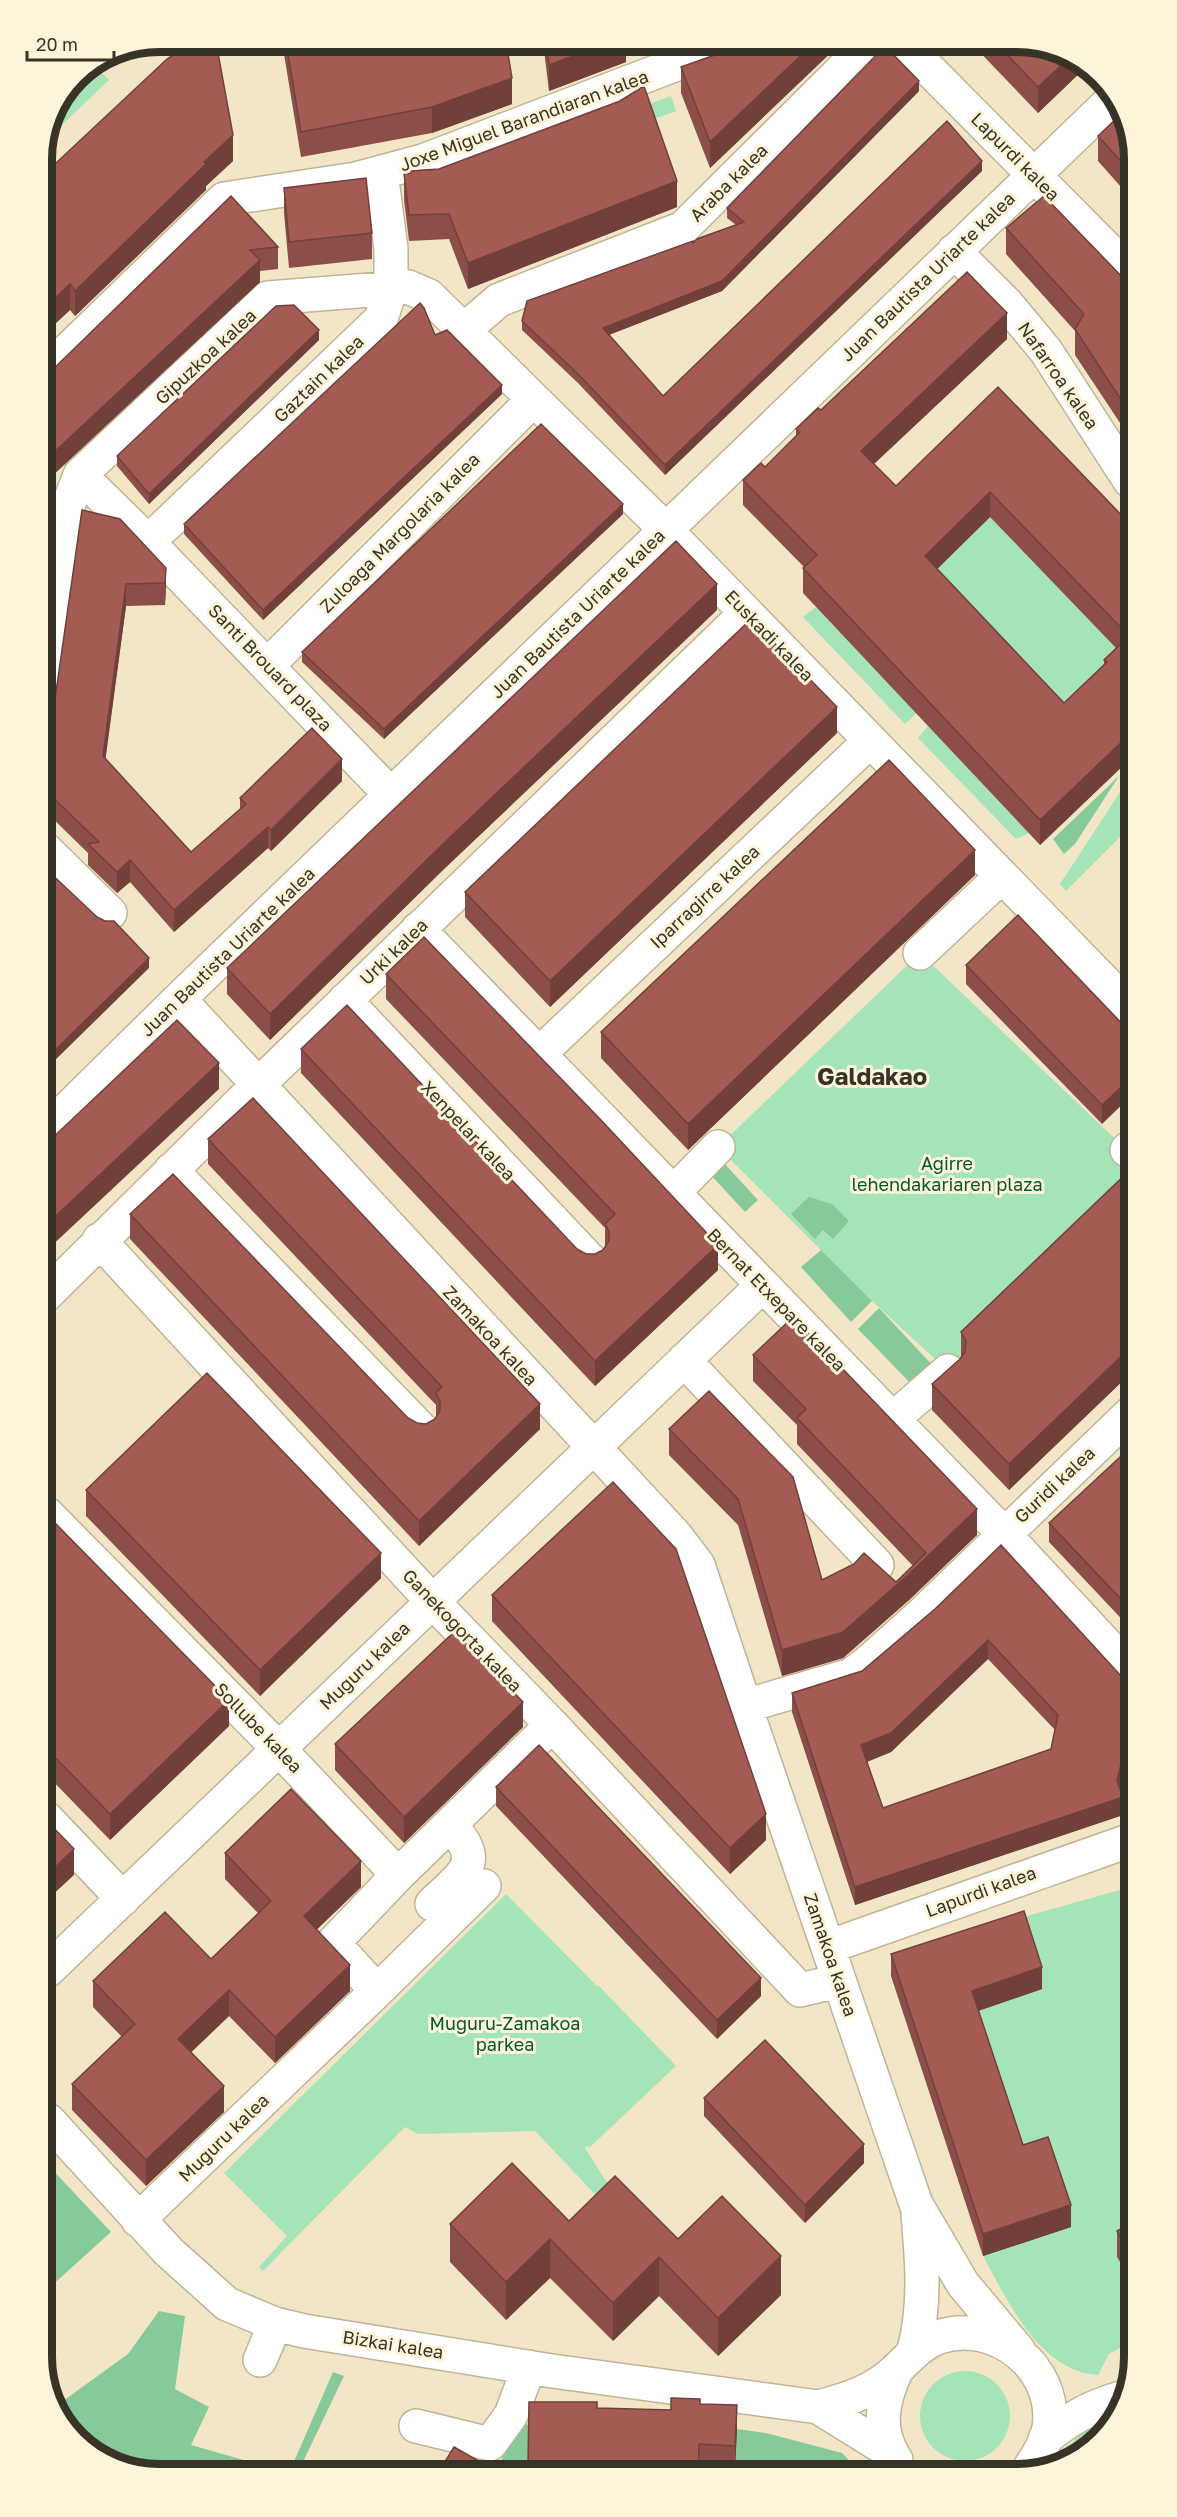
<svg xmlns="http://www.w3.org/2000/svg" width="1177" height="2517" viewBox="0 0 1177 2517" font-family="'Golos Text',sans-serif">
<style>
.green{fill:#a4e4b8}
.forest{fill:#86ca9c}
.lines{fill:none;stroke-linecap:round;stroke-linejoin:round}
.minor-casing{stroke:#c0b496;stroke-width:36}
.highway-casing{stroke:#c0b496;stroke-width:36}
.minor{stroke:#fff;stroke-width:33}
.highway{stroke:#fff;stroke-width:33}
.wall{fill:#8c4e48;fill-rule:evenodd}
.shaded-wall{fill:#72403b}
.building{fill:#a35b54;stroke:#72403b;stroke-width:1.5;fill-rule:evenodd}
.labels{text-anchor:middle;stroke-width:6;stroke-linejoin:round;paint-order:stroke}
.street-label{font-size:18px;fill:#383327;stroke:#fdf4da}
.park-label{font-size:18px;fill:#04582e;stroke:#fdf4da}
.district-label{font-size:24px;font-weight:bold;fill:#383327;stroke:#fdf4da}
.rim{fill:none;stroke:#383327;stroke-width:8}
</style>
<rect width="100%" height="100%" fill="#f2e6c7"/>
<path class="green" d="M 94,65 L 109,80 L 45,141 C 52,109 65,84 94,65 Z
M 671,96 L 676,111 L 554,155 L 549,141 Z
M 990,517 L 1129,661 L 1044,738 L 903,586 Z
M 816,607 L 917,713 L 905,724 L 803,617 Z
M 928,726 L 1029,833 L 1016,839 L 918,738 Z
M 1130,777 L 1131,826 L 1066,891 L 1060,884 Z
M 920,953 L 1132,1155 L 1132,1193 L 948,1371 L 872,1301 L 718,1147 Z
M 1134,1886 L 1135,2339 L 1109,2354 L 1098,2375 C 1039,2371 1008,2301 983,2256 L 1070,2227 L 1023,2167 L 972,2013 L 1042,1989 L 1020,1918 Z
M 506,1894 L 597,1986 L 598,1985 L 676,2066 L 589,2148 L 587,2146 L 585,2148 L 604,2178 L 677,2251 L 677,2264 L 610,2210 L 535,2131 L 418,2134 L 405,2127 L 263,2271 L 259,2267 L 287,2236 L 224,2173 Z
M920 2416a45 45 0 1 1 90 0a45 45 0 1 1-90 0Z
M 1106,2426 L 1110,2429 L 1064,2463 L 1063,2456 L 1080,2432 Z"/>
<path class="forest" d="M 1119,776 L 1075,844 L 1064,854 L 1053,839 Z
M 711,1149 L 758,1200 L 745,1212 L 698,1161 Z
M 809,1197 L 832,1204 L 849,1221 L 833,1239 L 823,1230 L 815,1239 L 791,1214 Z
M 821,1250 L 872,1301 L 851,1322 L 801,1267 Z
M 879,1308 L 935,1368 L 915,1388 L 858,1329 Z
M 48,2165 L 111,2232 L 48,2289 Z
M 159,2311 L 185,2316 L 175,2389 L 209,2407 L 191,2445 L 289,2473 L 333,2372 L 344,2376 L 301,2466 L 320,2474 L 152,2475 L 88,2451 L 56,2406 L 128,2354 Z
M 515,2416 L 529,2426 L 528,2472 L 498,2472 Z
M 737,2429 L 766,2433 L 842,2453 L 858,2470 L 704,2471 L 704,2468 L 735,2470 Z"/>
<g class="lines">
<defs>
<path id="minor" d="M 902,42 L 1129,271
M 954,251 L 1007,304 L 1046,351 L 1130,481
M 464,330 L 499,300 L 683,228 L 870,42
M 43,374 L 224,199 L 356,179 L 423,161 L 734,42
M 80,475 L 148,542 L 391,795
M 148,542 L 381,319 L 391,287 L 391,249 L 381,172
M 268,665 L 533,400
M 44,674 L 66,511 L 80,475 L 268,298 L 408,287 L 429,296 L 665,529 L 1131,1009
M 44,848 L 110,913
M 418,929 L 1004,1534 L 1133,1673
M 920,953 L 1002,876
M 179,999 L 676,1536 L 698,1565 L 745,1706 L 916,2204 L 963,2284 L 1019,2351
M 345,1000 L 591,1261
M 539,1054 L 870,741
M 45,1131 L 179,999 L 1113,99
M 1127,1150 L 1132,1146
M 171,1170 L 422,1430
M 673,1193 L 718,1147
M 99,1240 L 433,1602 L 552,1725 L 800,1990 L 838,1981
M 45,1296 L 258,1085 L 746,613
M 684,1360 L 877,1565
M 893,1419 L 948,1371
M 46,1513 L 279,1749 L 398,1875
M 745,1706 L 851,1675 L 866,1664 L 922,1614 L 1132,1412
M 47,1819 L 123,1899
M 432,1904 C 462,1875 487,1863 450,1825
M 828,1947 L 1134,1839
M 47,1971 L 762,1286
M 377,1991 L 484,1886
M 48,2120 L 169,2252 L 227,2304 L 275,2324 L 304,2331 L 552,2371 L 818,2407 L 889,2451
M 138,2220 L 377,1991 L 333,1943 L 398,1875 L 552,1725
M 914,2350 C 926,2305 922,2260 918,2215
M 260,2360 L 275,2324
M 896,2371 C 882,2402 876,2430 896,2460
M 818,2407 C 846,2400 875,2391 896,2370 C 910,2357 920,2344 939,2337 C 995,2318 1058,2368 1049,2428 C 1046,2443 1038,2456 1029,2469
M 416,2426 L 490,2444 L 511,2415 L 529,2367
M 1045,2439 C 1068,2419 1092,2406 1121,2398"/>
<path id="highway" d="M 1032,2465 L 1032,2469"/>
</defs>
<use href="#minor" class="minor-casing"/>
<use href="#highway" class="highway-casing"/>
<use href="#minor" class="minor"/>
<use href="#highway" class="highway"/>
</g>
<path class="wall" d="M 282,42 L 393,42 L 395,55 L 512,104 L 432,133 L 301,157 Z
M 543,42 L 626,42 L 626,62 L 549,91 Z
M 748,42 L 842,42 L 710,168 L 681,93 L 681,67 L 746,44 Z
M 970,42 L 1025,42 L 1087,66 L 1038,113 Z
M 157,43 L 146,51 L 141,46 Z
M 919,91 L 722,291 L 609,335 L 663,396 L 982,171 L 665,475 L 578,383 L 522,330 L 522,321 L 693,243 L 736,225 L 727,218 L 727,208 Z
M 1129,122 L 1129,196 L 1098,161 L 1098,136 Z
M 233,161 L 206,186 L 206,190 L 75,316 L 70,310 L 43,335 L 42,168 Z
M 404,174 L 677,207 L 468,289 L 449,239 L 409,241 L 404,200 Z
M 284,188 L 372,233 L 372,259 L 289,268 L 284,213 Z
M 231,196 L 278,247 L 278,269 L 260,271 L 260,282 L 51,477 L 43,538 L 43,379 Z
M 1006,228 L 1129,284 L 1130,438 L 1075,355 L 1075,331 L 1006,254 Z
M 435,335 L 502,394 L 263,620 L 184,534 L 184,524 Z
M 1007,339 L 874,464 L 896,486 L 998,387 L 1130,524 L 1130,759 L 1040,845 L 803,593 L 803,568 L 804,567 L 743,505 L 743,480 L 765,467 L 796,436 L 796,429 L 821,410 ZM 990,517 L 1116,648 L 1104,660 L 1104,665 L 1064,703 L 937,569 Z
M 319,340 L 149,504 L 117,466 L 117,456 Z
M 82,510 L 166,568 L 165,605 L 126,606 L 105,759 L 191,852 L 240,809 L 240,798 L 342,781 L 271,851 L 268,848 L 174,932 L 130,882 L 117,893 L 88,865 L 88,853 L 44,810 L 44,719 L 52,720 Z
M 623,514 L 384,739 L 302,662 L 302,652 Z
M 717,610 L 444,869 L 270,1040 L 227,994 L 227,968 Z
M 837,733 L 550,1007 L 465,917 L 465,892 Z
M 975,875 L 688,1150 L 601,1058 L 601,1032 Z
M 966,965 L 1131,1033 L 1102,1124 L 966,984 Z
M 386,974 L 718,1270 L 595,1386 L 301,1073 L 301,1049 L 577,1249 L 586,1254 L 595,1254 L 603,1250 L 605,1248 L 605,1228 L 386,999 Z
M 208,1139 L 540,1429 L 419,1546 L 130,1239 L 130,1214 L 408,1418 L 417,1423 L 426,1424 L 435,1419 L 436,1417 L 436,1405 L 208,1164 Z
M 1132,1168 L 1132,1372 L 1009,1490 L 932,1410 L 932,1384 L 961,1358 L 961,1332 Z
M 753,1355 L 977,1535 L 909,1600 L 843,1658 L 782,1676 L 738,1525 L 669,1455 L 669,1429 L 822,1580 L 896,1582 L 913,1566 L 797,1444 L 797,1425 L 753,1381 Z
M 1132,1446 L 1133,1631 L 1049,1542 L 1049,1523 Z
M 86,1490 L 381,1578 L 260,1696 L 86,1516 Z
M 46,1532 L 229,1726 L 110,1840 L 47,1775 Z
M 1001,1545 L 1133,1733 L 1120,1788 L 1123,1815 L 855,1905 L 792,1712 L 792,1693 L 862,1671 L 935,1609 ZM 988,1659 L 1055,1730 L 1051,1749 L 883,1808 L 867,1762 L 891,1752 Z
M 492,1595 L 766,1840 L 730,1874 L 492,1621 Z
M 523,1727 L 404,1843 L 335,1770 L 335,1744 Z
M 496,1787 L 761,1996 L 717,2039 L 496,1806 Z
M 225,1853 L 361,1887 L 316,1930 L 350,1991 L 275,2063 L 229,2016 L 191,2052 L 224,2112 L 146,2186 L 72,2110 L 72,2084 L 122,2037 L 93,2007 L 93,1981 L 211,1959 L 258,1913 L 225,1879 Z
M 891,1954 L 1042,1989 L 978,2011 L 1023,2145 L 1071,2227 L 983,2256 L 891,1976 Z
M 704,2098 L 864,2163 L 805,2223 L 704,2116 Z
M 1135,2220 L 1135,2287 L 1117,2257 L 1117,2231 Z
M 569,2221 L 678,2239 L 781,2295 L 718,2356 L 659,2296 L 613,2341 L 550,2278 L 506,2320 L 450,2262 L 450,2224 Z
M 529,2402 L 597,2408 L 671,2410 L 700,2404 L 737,2429 L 735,2470 L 699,2468 L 699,2471 L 528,2472 Z"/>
<path class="shaded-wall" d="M 611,42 L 626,42 L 626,62 L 549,91 L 549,65 Z
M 664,42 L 681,42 L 664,49 Z
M 815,42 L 842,42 L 710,168 L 710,142 Z
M 157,43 L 146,51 L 146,45 Z
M 1068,59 L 1087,66 L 1038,113 L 1038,87 Z
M 512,78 L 512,104 L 432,133 L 432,107 Z
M 919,81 L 919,91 L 722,291 L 603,337 L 603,328 L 722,281 Z
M 233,135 L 233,161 L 206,186 L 206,190 L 75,316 L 75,291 L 204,162 Z
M 982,161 L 982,171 L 665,475 L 665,465 Z
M 677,181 L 677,207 L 468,289 L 468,263 Z
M 260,260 L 260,282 L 51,477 L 43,538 L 43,517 L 51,455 Z
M 70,284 L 70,310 L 43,335 L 43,310 Z
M 1007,313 L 1007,339 L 861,476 L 861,451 Z
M 319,330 L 319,340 L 149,504 L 149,494 Z
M 502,385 L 502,394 L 263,620 L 263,610 Z
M 990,492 L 990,517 L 925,581 L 925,556 Z
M 623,504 L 623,514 L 384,739 L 384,729 Z
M 166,568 L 166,589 L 165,605 L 165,583 Z
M 126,584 L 126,606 L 103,778 L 103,756 Z
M 717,584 L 717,610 L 444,869 L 270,1040 L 270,1014 L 444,843 Z
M 837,707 L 837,733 L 550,1007 L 550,981 Z
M 1130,734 L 1130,759 L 1040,845 L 1040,820 Z
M 342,759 L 342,781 L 271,851 L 271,830 Z
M 268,827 L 268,848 L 174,932 L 174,910 Z
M 975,850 L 975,875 L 688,1150 L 688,1124 Z
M 130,860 L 130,882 L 117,893 L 117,872 Z
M 149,958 L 149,968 L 45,1070 L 45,1060 Z
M 219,1063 L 219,1089 L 45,1252 L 45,1226 Z
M 1131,1078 L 1131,1096 L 1102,1124 L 1102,1105 Z
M 718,1245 L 718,1270 L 595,1386 L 595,1361 Z
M 1132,1346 L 1132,1372 L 1009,1490 L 1009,1464 Z
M 540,1404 L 540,1429 L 419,1546 L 419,1521 Z
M 977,1509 L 977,1535 L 909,1600 L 843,1658 L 782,1676 L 782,1650 L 843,1632 Z
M 381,1553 L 381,1578 L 260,1696 L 260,1670 Z
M 988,1640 L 988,1659 L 891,1752 L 861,1764 L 861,1745 Z
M 229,1700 L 229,1726 L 110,1840 L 110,1814 Z
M 523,1702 L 523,1727 L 404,1843 L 404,1817 Z
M 1133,1714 L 1133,1733 L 1117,1799 L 1123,1797 L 1123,1815 L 855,1905 L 855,1887 L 1117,1781 Z
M 766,1814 L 766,1840 L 730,1874 L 730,1848 Z
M 74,1849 L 74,1875 L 47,1900 L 47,1875 Z
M 361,1861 L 361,1887 L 304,1942 L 304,1916 Z
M 350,1965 L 350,1991 L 275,2063 L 275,2037 Z
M 1042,1967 L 1042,1989 L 972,2013 L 972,1991 Z
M 761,1978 L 761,1996 L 717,2039 L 717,2020 Z
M 229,1990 L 229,2016 L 178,2065 L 178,2039 Z
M 224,2086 L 224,2112 L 146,2186 L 146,2160 Z
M 864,2144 L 864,2163 L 805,2223 L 805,2205 Z
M 1071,2205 L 1071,2227 L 983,2256 L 983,2234 Z
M 550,2239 L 550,2278 L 506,2320 L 506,2282 Z
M 781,2256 L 781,2295 L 718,2356 L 718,2318 Z
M 659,2257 L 659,2296 L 613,2341 L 613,2303 Z
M 737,2405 L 737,2429 L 735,2470 L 735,2446 Z"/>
<path class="building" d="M 193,42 L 216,42 L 233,135 L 204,162 L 206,164 L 75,291 L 70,284 L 43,310 L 42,168 L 47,168 L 55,164 L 167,59 Z
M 286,42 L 393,42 L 395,55 L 428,42 L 506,42 L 512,78 L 432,107 L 301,132 Z
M 546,42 L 611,42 L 549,65 Z
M 748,42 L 815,42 L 710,142 L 681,67 L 746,44 Z
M 995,42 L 1025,42 L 1068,59 L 1038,87 Z
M 885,46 L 919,81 L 722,281 L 603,328 L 663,396 L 947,121 L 982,161 L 665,465 L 578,374 L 522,321 L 527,301 L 693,241 L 693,243 L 697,239 L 744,222 L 727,208 Z
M 644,86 L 677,181 L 468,263 L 449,214 L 409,215 L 404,174 L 411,173 L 410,171 L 439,169 L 620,101 Z
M 1122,113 L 1129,122 L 1129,170 L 1098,136 Z
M 366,178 L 372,233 L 289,242 L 284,188 Z
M 231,196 L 278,247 L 250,250 L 260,260 L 51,455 L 43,517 L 43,379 Z
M 1044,196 L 1129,284 L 1129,412 L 1075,329 L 1084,314 L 1006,228 Z
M 967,272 L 1007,313 L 861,451 L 896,486 L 998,387 L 1130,524 L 1130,734 L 1040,820 L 803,568 L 817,555 L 743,480 L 761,463 L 765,467 L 800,432 L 796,429 L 818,408 L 821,410 ZM 990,492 L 1129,636 L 1104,660 L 1107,662 L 1064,703 L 925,556 Z
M 420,303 L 424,308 L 435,335 L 447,330 L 502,385 L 263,610 L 184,524 Z
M 294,305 L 319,330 L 149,494 L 117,456 L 276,306 Z
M 541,424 L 623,504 L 384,729 L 302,652 Z
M 82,510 L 120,519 L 166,568 L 165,583 L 126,584 L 103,756 L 191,852 L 246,804 L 240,798 L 312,728 L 342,759 L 271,830 L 268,827 L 174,910 L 130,860 L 117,872 L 88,844 L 99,842 L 44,789 L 44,780 L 47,755 L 44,754 L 44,719 L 52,720 Z
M 676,541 L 717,584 L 444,843 L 270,1014 L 227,968 Z
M 751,619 L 837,707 L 550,981 L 465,892 Z
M 889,760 L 975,850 L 688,1124 L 601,1032 Z
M 44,867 L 97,917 L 105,921 L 114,921 L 149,958 L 45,1060 Z
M 1018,915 L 1131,1033 L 1131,1078 L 1102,1105 L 966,965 Z
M 424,937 L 600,1119 L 718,1245 L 595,1361 L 301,1049 L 347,1005 L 577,1249 L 586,1254 L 595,1254 L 603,1250 L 609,1241 L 609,1231 L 605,1224 L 615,1214 L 386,974 Z
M 177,1020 L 219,1063 L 45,1226 L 45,1145 Z
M 253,1098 L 540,1404 L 419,1521 L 130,1214 L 173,1174 L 408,1418 L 417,1423 L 426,1424 L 435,1419 L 440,1410 L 440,1401 L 436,1393 L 442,1387 L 208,1139 Z
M 1132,1168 L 1132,1346 L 1009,1464 L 932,1384 L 960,1359 L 965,1352 L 966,1341 L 961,1332 Z
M 793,1317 L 977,1509 L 909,1574 L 843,1632 L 782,1650 L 738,1499 L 669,1429 L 709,1391 L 793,1477 L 822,1580 L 854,1564 L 864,1553 L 896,1582 L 926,1553 L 797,1418 L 806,1409 L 753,1355 Z
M 207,1373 L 381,1553 L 260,1670 L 86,1490 Z
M 1132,1446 L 1133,1521 L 1131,1523 L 1133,1525 L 1133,1612 L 1049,1523 Z
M 613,1482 L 676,1549 L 766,1814 L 730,1848 L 492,1595 Z
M 55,1523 L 229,1700 L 110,1814 L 47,1749 L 46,1532 Z
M 1001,1545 L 1133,1689 L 1133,1714 L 1117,1781 L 1123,1797 L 855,1887 L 792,1693 L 862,1671 L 935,1609 ZM 988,1640 L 1058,1715 L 1051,1749 L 883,1808 L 861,1745 L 891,1733 Z
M 455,1631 L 523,1702 L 404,1817 L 335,1744 Z
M 539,1745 L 761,1978 L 717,2020 L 496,1787 Z
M 291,1789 L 361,1861 L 304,1916 L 350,1965 L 275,2037 L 229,1990 L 178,2039 L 224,2086 L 146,2160 L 72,2084 L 135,2024 L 93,1981 L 165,1912 L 211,1959 L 271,1901 L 225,1853 Z
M 47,1821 L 74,1849 L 47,1875 Z
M 1024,1911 L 1042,1967 L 972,1991 L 1023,2145 L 1048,2137 L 1071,2205 L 983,2234 L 891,1954 Z
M 765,2040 L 864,2144 L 805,2205 L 704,2098 Z
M 512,2163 L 569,2221 L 615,2176 L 678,2239 L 722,2196 L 781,2256 L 718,2318 L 659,2257 L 613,2303 L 550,2239 L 506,2282 L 450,2224 Z
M 1135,2220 L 1135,2261 L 1117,2231 Z
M 671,2398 L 700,2399 L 700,2404 L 737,2405 L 735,2446 L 699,2444 L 698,2471 L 625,2472 L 625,2463 L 528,2463 L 529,2402 L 597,2402 L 597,2408 L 671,2410 Z
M 454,2447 L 498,2472 L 438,2473 Z"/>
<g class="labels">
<g class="street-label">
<text transform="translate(524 121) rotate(-20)" y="6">Joxe Miguel Barandiaran kalea</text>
<text transform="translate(1015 157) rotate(45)" y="6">Lapurdi kalea</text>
<text transform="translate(729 183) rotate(-45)" y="6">Araba kalea</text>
<text transform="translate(928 277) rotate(-44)" y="6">Juan Bautista Uriarte kalea</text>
<text transform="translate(206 357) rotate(-43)" y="6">Gipuzkoa kalea</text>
<text transform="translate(1058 376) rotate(55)" y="6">Nafarroa kalea</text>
<text transform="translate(319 379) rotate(-44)" y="6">Gaztain kalea</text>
<text transform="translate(400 533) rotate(-45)" y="6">Zuloaga Margolaria kalea</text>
<text transform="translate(578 614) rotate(-44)" y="6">Juan Bautista Uriarte kalea</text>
<text transform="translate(769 636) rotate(46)" y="6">Euskadi kalea</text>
<text transform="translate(270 668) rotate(46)" y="6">Santi Brouard plaza</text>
<text transform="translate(705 897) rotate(-43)" y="6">Iparragirre kalea</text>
<text transform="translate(228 952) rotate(-44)" y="6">Juan Bautista Uriarte kalea</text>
<text transform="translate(394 952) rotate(-44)" y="6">Urki kalea</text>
<text transform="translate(468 1131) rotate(47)" y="6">Xenpelar kalea</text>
<text transform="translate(776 1300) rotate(46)" y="6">Bernat Etxepare kalea</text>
<text transform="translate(490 1336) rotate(47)" y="6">Zamakoa kalea</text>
<text transform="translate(1055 1485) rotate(-43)" y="6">Guridi kalea</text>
<text transform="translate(462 1631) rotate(46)" y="6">Ganekogorta kalea</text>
<text transform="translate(365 1666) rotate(-44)" y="6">Muguru kalea</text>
<text transform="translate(258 1728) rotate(46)" y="6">Sollube kalea</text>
<text transform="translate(981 1892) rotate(-20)" y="6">Lapurdi kalea</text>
<text transform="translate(830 1955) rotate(71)" y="6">Zamakoa kalea</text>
<text transform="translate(224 2138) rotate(-44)" y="6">Muguru kalea</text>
<text transform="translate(393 2345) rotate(9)" y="6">Bizkai kalea</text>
</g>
<g class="park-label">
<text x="947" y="1170">Agirre<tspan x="947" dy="21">lehendakariaren plaza</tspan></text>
<text x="505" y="2030">Muguru-Zamakoa<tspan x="505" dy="21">parkea</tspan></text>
</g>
<g class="district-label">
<text x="872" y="1085">Galdakao</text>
</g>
</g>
<path d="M0 0H1177V2517H0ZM159 52H1017A107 107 0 0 1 1124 159V2357A107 107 0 0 1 1017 2464H159A107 107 0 0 1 52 2357V159A107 107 0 0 1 159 52Z" fill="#fdf4da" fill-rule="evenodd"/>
<path class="rim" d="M159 52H1017A107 107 0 0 1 1124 159V2357A107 107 0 0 1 1017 2464H159A107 107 0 0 1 52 2357V159A107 107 0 0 1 159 52Z"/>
<path d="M27 51v9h87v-9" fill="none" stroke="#383327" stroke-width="3"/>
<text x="36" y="51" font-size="18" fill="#383327" stroke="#fdf4da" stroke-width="4.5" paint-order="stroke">20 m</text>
</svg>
